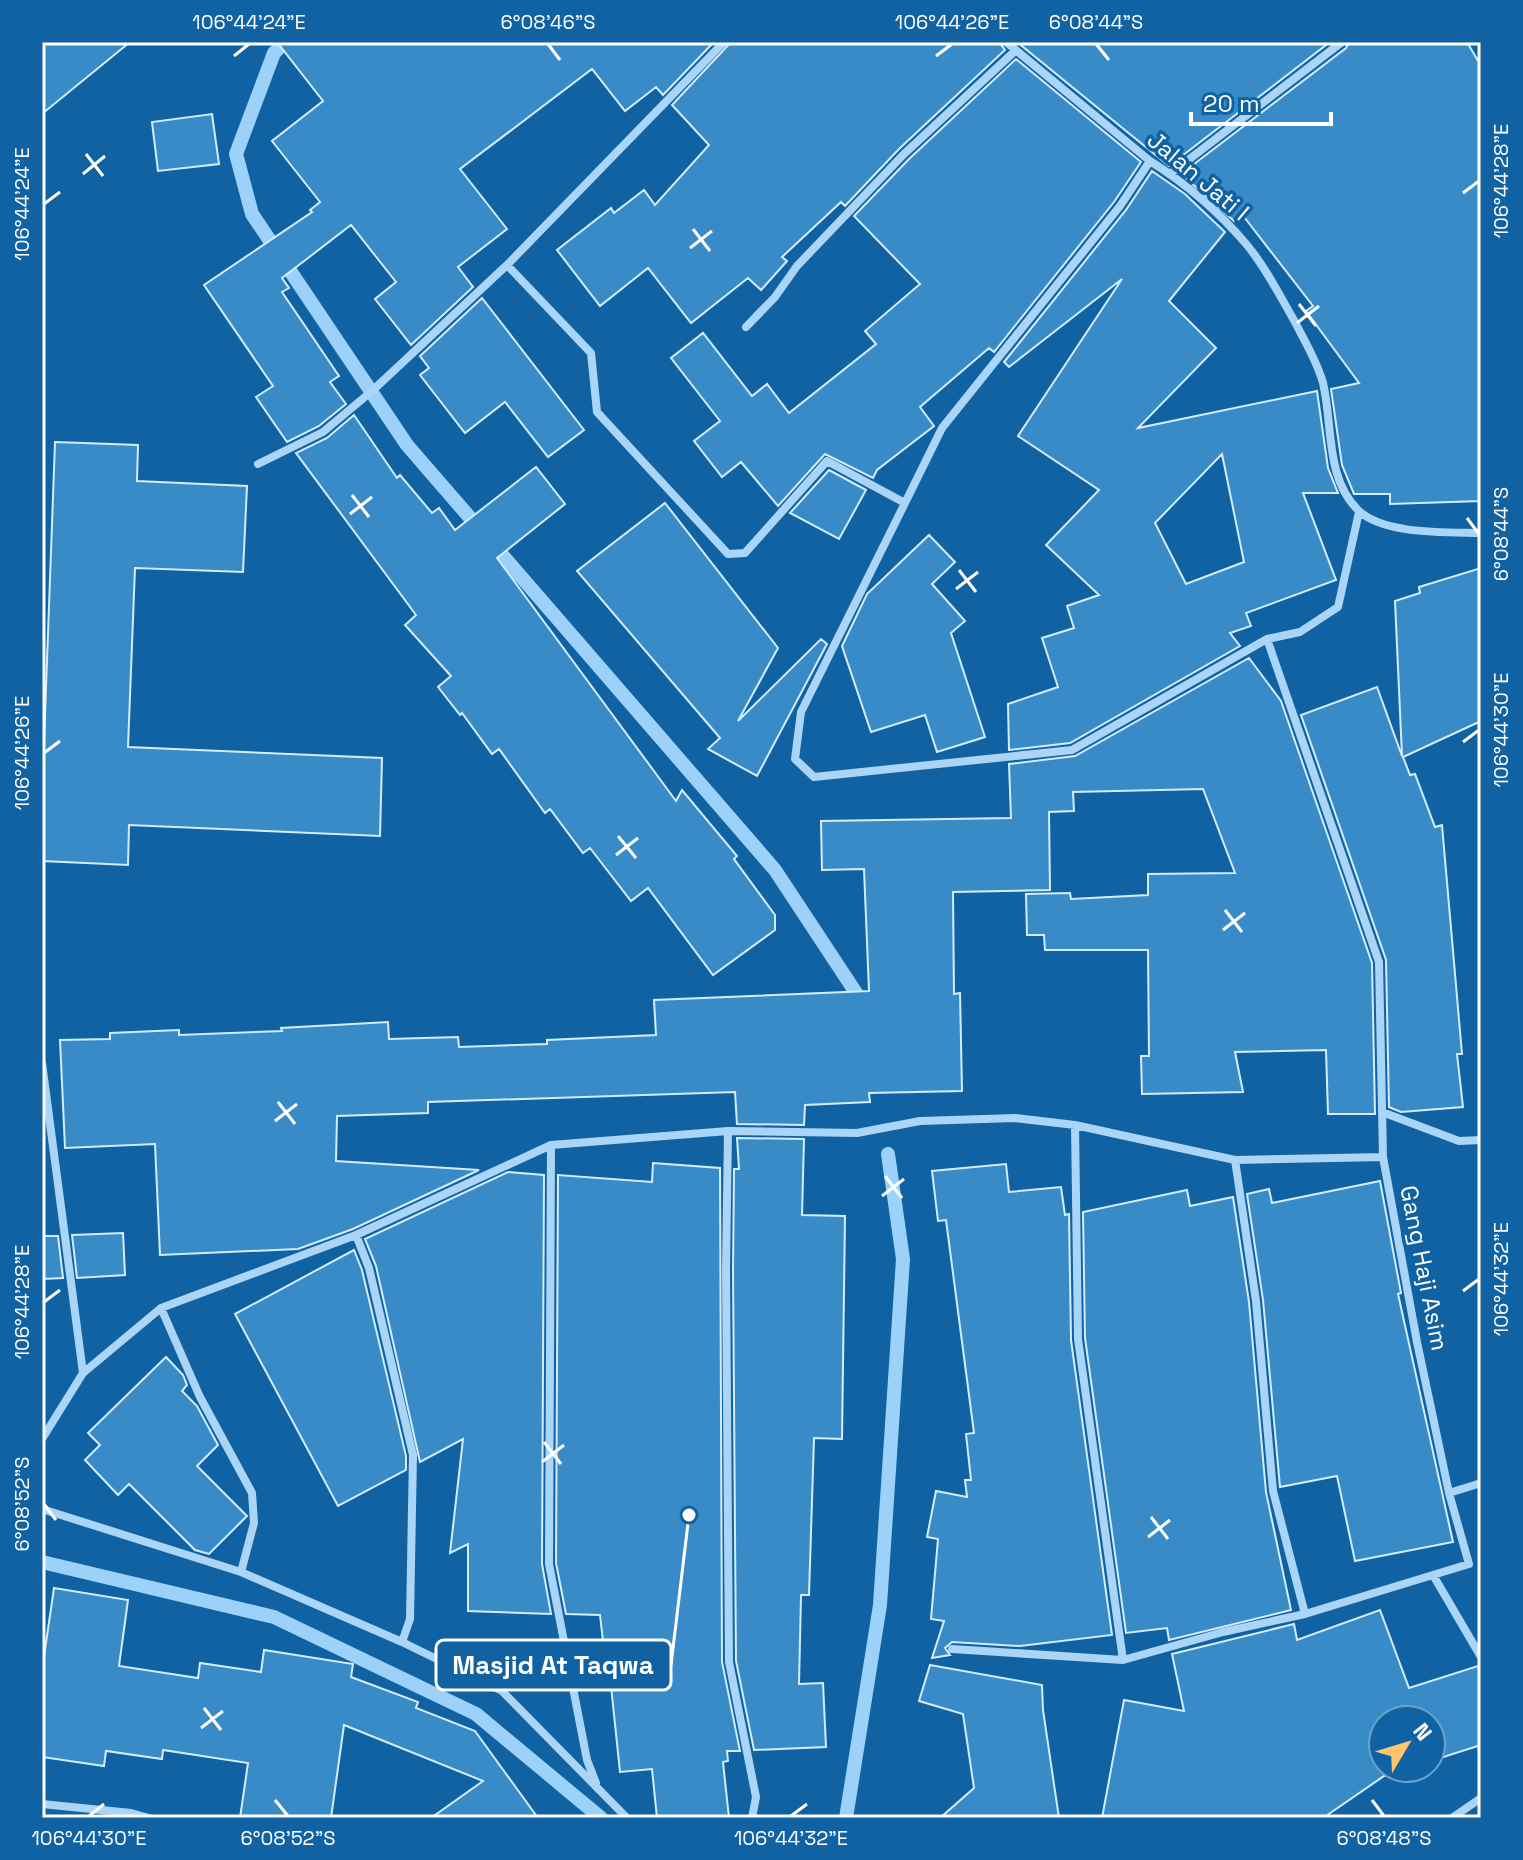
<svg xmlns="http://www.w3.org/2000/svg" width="1523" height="1860" viewBox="0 0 1523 1860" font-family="'Space Grotesk',sans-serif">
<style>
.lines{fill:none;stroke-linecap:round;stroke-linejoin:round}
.stream{stroke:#9cd2f9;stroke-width:14}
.building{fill:#398bc8;stroke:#d3ecfe;stroke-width:2;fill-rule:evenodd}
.minor{stroke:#aad5f6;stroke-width:8}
.ticks{fill:none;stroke:#fff;stroke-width:3}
.labels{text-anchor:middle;stroke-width:7;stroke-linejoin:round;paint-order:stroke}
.street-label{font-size:24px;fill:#fff;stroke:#1062a2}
.leader{fill:none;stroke:#fff;stroke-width:3}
.callout-dot{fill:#fff;stroke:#1062a2;stroke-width:3}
.callout{fill:#1062a2;stroke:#fff;stroke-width:3}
.callout-label{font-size:26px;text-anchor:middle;font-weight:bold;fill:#fff}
.neatline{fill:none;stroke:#fff;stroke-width:3}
.ticks-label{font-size:20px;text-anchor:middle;fill:#fff}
</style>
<rect width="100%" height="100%" fill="#1062a2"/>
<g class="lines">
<path class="stream" d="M 285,42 L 274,53 L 236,154 L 252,214 L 407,445 L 775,870 L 866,1008
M 42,1562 L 274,1617 L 476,1714 L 601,1818
M 846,1818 L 880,1605 L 903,1259 L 888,1154"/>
</g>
<path class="building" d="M 42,42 L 130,42 L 42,114 Z
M 277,42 L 714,42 L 663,95 L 656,87 L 625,111 L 592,69 L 460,169 L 507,229 L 458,267 L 473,287 L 411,345 L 375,299 L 396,282 L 351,225 L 282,278 L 289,288 L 282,292 L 339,376 L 330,382 L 346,404 L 319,426 L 287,442 L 256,397 L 273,386 L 204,285 L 312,212 L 310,210 L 320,202 L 272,141 L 323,101 Z
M 731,42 L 999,42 L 1005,50 L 899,149 L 845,206 L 841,202 L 782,257 L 787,261 L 761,290 L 748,278 L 691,323 L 648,268 L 600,306 L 557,250 L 611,208 L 614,213 L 644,190 L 655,205 L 709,145 L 672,105 Z
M 1017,42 L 1330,42 L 1169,166 Z
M 1349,42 L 1467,42 L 1481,66 L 1481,501 L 1390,504 L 1390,494 L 1354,494 L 1342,465 L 1331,389 L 1359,383 L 1306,311 L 1313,306 L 1241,213 L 1234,221 L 1181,174 L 1346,48 Z
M 1016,59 L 1141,162 L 1114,202 L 994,352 L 989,348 L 920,407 L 934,426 L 877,470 L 873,478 L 825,454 L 778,506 L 741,462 L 722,477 L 694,441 L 720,421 L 671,358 L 703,333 L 752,396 L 767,384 L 789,413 L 876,344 L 865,331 L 920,284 L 854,216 L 909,159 Z
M 212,114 L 219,164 L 158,171 L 152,122 Z
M 1152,171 L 1185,194 L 1225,232 L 1169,301 L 1216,348 L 1138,428 L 1317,391 L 1328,468 L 1338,493 L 1303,493 L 1336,580 L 1246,613 L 1251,626 L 1230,633 L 1240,646 L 1070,743 L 1009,750 L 1008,704 L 1058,687 L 1042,638 L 1074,628 L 1067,606 L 1099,595 L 1046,545 L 1099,490 L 1018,436 L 1122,279 L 1009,367 L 1004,362 L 1126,210 ZM 1222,454 L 1244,562 L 1186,584 L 1155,523 Z
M 482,298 L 584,430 L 548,457 L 505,402 L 465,433 L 420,375 L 429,368 L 420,356 Z
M 354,415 L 397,478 L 400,475 L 432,513 L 439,508 L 455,530 L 536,467 L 565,504 L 497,558 L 676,801 L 682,790 L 737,856 L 734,859 L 775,915 L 775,930 L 713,975 L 648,888 L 631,901 L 590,848 L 583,853 L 550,809 L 545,813 L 499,749 L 492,754 L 462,713 L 460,715 L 438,687 L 451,676 L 405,625 L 416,615 L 296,453 L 327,438 Z
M 55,442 L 138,445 L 137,481 L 247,486 L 243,572 L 135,568 L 128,747 L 382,758 L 380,836 L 129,825 L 128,865 L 42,861 L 42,797 Z
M 829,470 L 866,490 L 839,539 L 790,513 Z
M 665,503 L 778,648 L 738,721 L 821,639 L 827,644 L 757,776 L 708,749 L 720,738 L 577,571 Z
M 929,535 L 955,562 L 932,584 L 965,621 L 951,633 L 985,737 L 937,752 L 925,715 L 871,732 L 842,646 L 867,594 Z
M 1481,568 L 1481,721 L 1403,757 L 1410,775 L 1415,774 L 1435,827 L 1442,825 L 1462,1054 L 1457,1054 L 1463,1107 L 1401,1112 L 1389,1107 L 1386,960 L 1301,715 L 1377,687 L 1402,756 L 1395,601 L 1420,593 L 1419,587 Z
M 1249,658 L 1281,701 L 1372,963 L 1375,1114 L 1328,1114 L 1326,1050 L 1235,1052 L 1243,1092 L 1142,1094 L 1141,1056 L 1149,1056 L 1148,950 L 1045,950 L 1044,935 L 1027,935 L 1026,894 L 1070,893 L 1071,899 L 1148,895 L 1148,874 L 1235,873 L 1203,789 L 1073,792 L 1074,811 L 1049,812 L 1050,890 L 953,892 L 954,994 L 960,993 L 962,1091 L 869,1093 L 870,1102 L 805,1105 L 804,1125 L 737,1124 L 735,1092 L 428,1102 L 428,1113 L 337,1116 L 336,1161 L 479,1170 L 353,1229 L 298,1249 L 160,1255 L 155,1144 L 65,1148 L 60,1040 L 110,1039 L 110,1033 L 179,1030 L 179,1035 L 282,1031 L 281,1028 L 388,1022 L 389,1039 L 458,1037 L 459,1047 L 547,1044 L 547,1040 L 656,1035 L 654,1000 L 869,991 L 864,869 L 822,870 L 821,821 L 1011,818 L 1009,764 L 1075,756 Z
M 737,1138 L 804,1139 L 802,1215 L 845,1216 L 842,1439 L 814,1438 L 809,1595 L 801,1595 L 799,1684 L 823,1683 L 826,1747 L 754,1750 L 736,1661 L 733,1270 L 734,1169 L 739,1169 Z
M 653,1163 L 720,1168 L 722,1662 L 740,1751 L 727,1751 L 728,1761 L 723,1762 L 729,1818 L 657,1818 L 652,1769 L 620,1772 L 609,1667 L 606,1667 L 600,1615 L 566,1614 L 556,1563 L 558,1175 L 652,1182 Z
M 1006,1164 L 1009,1192 L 1061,1187 L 1065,1215 L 1069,1214 L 1071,1340 L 1112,1635 L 1020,1646 L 952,1642 L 945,1648 L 950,1655 L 932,1658 L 944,1621 L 931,1619 L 938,1539 L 927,1537 L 936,1491 L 967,1497 L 965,1480 L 971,1480 L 966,1434 L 974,1433 L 946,1220 L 938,1221 L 932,1171 Z
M 508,1172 L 544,1175 L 542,1564 L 551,1614 L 468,1611 L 468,1544 L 450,1553 L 463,1439 L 420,1462 L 376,1266 L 365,1239 Z
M 1380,1181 L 1401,1293 L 1398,1294 L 1453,1542 L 1355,1561 L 1337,1476 L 1280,1487 L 1263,1300 L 1247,1194 L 1269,1189 L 1272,1203 Z
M 1187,1190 L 1190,1206 L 1233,1197 L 1249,1302 L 1266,1492 L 1291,1610 L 1169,1640 L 1167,1628 L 1126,1633 L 1085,1338 L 1083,1212 Z
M 123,1233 L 125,1275 L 77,1278 L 72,1235 Z
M 42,1236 L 58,1236 L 63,1278 L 42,1279 Z
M 354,1250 L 362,1270 L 406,1456 L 406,1470 L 338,1506 L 235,1314 Z
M 166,1357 L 183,1375 L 187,1385 L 182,1391 L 197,1406 L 218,1445 L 197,1466 L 247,1516 L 209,1554 L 195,1550 L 129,1484 L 118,1495 L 85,1460 L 100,1445 L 88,1433 Z
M 54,1588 L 128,1600 L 119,1666 L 198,1678 L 200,1663 L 261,1672 L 264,1650 L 353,1664 L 351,1677 L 418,1702 L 416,1708 L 475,1731 L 538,1818 L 431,1818 L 483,1781 L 344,1725 L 331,1818 L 240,1818 L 248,1763 L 163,1750 L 162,1759 L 106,1751 L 104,1766 L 42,1757 L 42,1670 Z
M 1380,1610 L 1409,1688 L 1481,1665 L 1481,1745 L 1431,1761 L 1431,1720 L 1383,1720 L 1383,1768 L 1408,1768 L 1384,1776 L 1323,1818 L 1102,1818 L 1124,1700 L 1184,1711 L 1172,1654 L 1294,1624 L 1297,1640 Z
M 930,1665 L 1042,1685 L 1043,1710 L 1059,1818 L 940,1818 L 974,1788 L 963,1714 L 919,1701 Z"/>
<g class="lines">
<path class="minor" d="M 1006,42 L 1150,161 C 1185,183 1220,213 1247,245 C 1266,268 1280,296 1295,322 C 1305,342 1317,361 1323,383 C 1333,424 1325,478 1358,510 C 1383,535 1447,532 1481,533
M 1170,174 L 1342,42
M 507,265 L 591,353 L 597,412 L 728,554 L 745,553 L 827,461 L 905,503 L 942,428 L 1120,206 L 1150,161
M 746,327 L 775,297 L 797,266 L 904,154 L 1015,51
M 258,464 L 323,432 L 372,391 L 507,265 L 724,42
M 905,503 L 801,712 L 795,759 L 814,777 L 1072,750 L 1267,639
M 42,1063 L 83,1373
M 1382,1112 L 1459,1141 L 1481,1140
M 1075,1125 L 1078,1339 L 1123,1660
M 728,1131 L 726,1270 L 729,1662 L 756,1797 L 752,1818
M 551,1145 L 549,1564 L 587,1760 L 596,1783
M 1235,1160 L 1256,1301 L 1273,1491 L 1305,1614
M 356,1235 L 369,1268 L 413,1455 L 410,1619 L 402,1642
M 161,1308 L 200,1397 L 252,1493 L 254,1523 L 241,1572
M 42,1439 L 83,1373 L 161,1308 L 356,1235 L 551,1145 L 728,1131 L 857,1133 L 920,1121 L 1015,1118 L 1075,1125 L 1235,1160 L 1383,1157
M 1449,1493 L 1481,1483
M 42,1509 L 241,1572 L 402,1642 L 502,1691 L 627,1818
M 1433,1575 L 1481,1657
M 952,1649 L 1123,1660 L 1223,1632 L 1305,1614 L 1469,1564 L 1449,1493 L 1417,1342 L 1383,1157 L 1379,962 L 1267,639 L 1300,632 L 1338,607 L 1359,512
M 42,1804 L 131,1813 L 149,1818
M 1452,1818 L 1481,1798"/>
</g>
<path class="ticks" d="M 548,44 L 560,60M 1096,44 L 1109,60M 234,56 L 249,44M 936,56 L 952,44M 86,154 L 103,176M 83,174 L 105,156M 1463,193 L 1479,181M 44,204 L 60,192M 693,229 L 710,251M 690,248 L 712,231M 1299,304 L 1316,326M 1297,323 L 1319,306M 352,495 L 369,517M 350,514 L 372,497M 1467,518 L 1479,534M 959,570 L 976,592M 956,589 L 978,572M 1463,742 L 1479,730M 44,753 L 60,741M 618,836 L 636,858M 616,855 L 638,838M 1225,910 L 1242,932M 1223,930 L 1245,913M 278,1102 L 295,1124M 275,1121 L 297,1104M 885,1176 L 902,1198M 882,1196 L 904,1179M 1463,1291 L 1479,1279M 44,1302 L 60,1290M 544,1442 L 561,1464M 542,1462 L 564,1445M 44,1504 L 56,1520M 1151,1517 L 1168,1539M 1148,1537 L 1170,1520M 204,1708 L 221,1730M 201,1728 L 223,1711M 275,1800 L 288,1816M 1372,1800 L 1384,1816M 89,1816 L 104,1804M 791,1816 L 807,1804"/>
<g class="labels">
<g class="street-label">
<text transform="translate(1198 176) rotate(40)" y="8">Jalan Jati I</text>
<text transform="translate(1424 1268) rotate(79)" y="8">Gang Haji Asim</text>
</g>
</g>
<path class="leader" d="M689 1515L671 1665"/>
<circle class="callout-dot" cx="689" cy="1515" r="8"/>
<rect class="callout" x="436" y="1640" width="235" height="50" rx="8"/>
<g class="callout-label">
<text x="553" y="1674">Masjid At Taqwa</text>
</g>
<rect width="1523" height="1860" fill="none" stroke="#1062a2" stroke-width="88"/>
<g transform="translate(1407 1744) rotate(52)"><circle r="38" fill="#1062a2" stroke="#70a1c7" stroke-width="2"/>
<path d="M0-6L14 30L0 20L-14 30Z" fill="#ffc46e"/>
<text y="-12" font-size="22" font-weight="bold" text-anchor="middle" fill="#ffffff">N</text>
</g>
<path d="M1191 112v12h140v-12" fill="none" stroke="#ffffff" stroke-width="4"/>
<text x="1203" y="112" font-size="24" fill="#ffffff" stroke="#1062a2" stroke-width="6" paint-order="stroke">20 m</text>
<rect x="44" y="44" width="1435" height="1772" class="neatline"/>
<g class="ticks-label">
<text x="249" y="29">106°44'24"E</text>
<text x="548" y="29">6°08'46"S</text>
<text x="952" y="29">106°44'26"E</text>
<text x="1096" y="29">6°08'44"S</text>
<text transform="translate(1501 181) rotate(-90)" y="7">106°44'28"E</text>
<text transform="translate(22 204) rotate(-90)" y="7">106°44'24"E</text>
<text transform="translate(1501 534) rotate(-90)" y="7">6°08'44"S</text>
<text transform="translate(1501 730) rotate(-90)" y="7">106°44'30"E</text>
<text transform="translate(22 753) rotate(-90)" y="7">106°44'26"E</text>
<text transform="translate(1501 1279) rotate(-90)" y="7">106°44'32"E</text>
<text transform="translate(22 1302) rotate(-90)" y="7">106°44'28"E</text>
<text transform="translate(22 1504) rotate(-90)" y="7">6°08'52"S</text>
<text x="89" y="1845">106°44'30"E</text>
<text x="288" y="1845">6°08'52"S</text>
<text x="791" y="1845">106°44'32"E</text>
<text x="1384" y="1845">6°08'48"S</text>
</g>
</svg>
